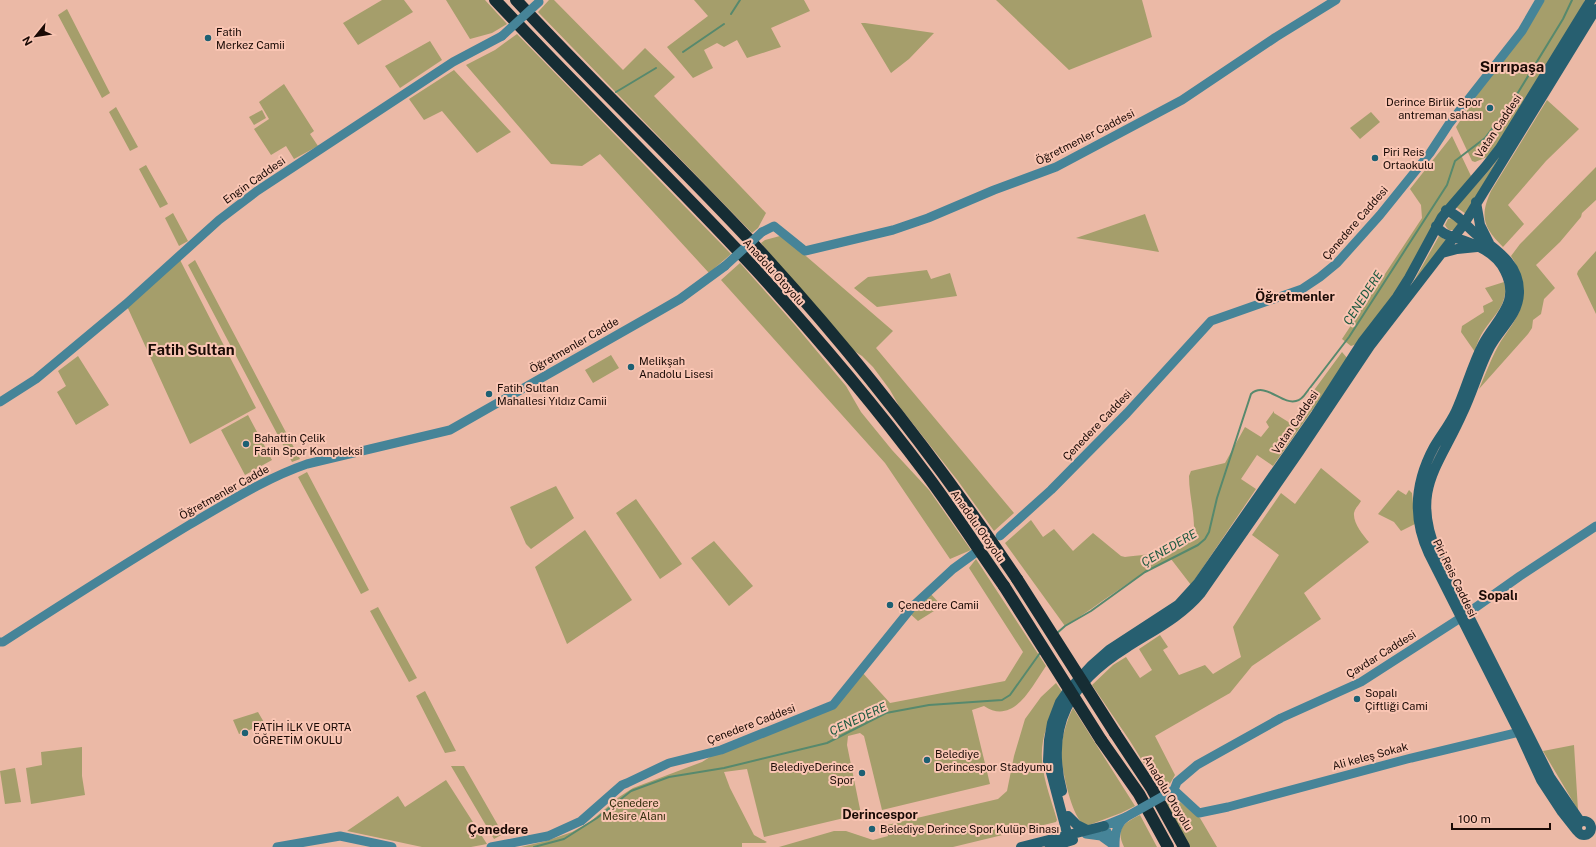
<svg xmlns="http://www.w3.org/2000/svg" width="1596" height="847" viewBox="0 0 1596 847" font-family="'Public Sans',sans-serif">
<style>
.green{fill:#a59e6b}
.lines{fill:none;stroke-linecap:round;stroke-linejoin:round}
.stream{stroke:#57896d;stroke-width:2}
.tertiary{stroke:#468498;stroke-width:9}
.secondary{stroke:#275f70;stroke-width:10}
.motorway{stroke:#162d34;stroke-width:12}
.tertiary-bridge{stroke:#468498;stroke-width:9}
.motorway-bridge{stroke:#162d34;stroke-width:12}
.poi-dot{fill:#1d6073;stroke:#f9c5b3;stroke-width:1.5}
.labels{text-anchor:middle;stroke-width:4;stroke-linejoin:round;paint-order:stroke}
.poi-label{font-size:11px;fill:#1a0a05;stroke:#f9c5b3;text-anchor:start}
.street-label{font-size:11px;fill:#1a0a05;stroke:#f9c5b3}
.park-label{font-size:11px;fill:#332e0c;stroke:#f9c5b3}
.water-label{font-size:12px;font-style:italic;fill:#1e5a40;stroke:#f9c5b3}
.quarter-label{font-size:13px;font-weight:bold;fill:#1a0a05;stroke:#f9c5b3}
.district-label{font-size:15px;font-weight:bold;fill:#1a0a05;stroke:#f9c5b3}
</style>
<rect width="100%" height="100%" fill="#ebb9a6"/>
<path class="green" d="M 382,0 L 404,0 L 413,12 L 358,45 L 343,23 Z
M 446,0 L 485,0 L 507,24 L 492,33 L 470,39 Z
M 549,0 L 554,0 L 623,70 L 645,48 L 675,77 L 654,96 L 766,213 L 758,228 L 752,233 L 538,12 Z
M 694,0 L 804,0 L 810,11 L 771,28 L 781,47 L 747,58 L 737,40 L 724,47 L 717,43 L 704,50 L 713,68 L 693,78 L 667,47 L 708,16 Z
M 996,0 L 1142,0 L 1152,37 L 1069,70 Z
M 1540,0 L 1585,0 L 1580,11 L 1494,151 L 1487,157 L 1475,162 L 1472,161 L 1456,127 Z
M 67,9 L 110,93 L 102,98 L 58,15 Z
M 861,23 L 865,23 L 934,33 L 909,59 L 891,73 Z
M 517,34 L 731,254 L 709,273 L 600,154 L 582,166 L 551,164 L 466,65 L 495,50 Z
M 430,41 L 442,60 L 400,88 L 385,66 Z
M 454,70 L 511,132 L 477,153 L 442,111 L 424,120 L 409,99 Z
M 284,84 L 314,131 L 310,134 L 318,146 L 294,159 L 286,146 L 271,155 L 254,129 L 269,119 L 259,102 Z
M 1547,100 L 1579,129 L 1546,161 L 1508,205 L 1524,224 L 1503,247 C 1484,228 1479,217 1491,191 Z
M 116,107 L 138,147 L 130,151 L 109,112 Z
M 262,110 L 266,118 L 254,125 L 249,117 Z
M 1371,112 L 1380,122 L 1360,139 L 1350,128 Z
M 1452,136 L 1471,176 L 1401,284 L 1357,344 L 1351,346 L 1342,339 L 1422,218 L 1421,205 L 1410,189 Z
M 1504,149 L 1466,214 L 1456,207 L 1492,167 Z
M 146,165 L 168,204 L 160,208 L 139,169 Z
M 1596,167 L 1596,200 L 1582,213 L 1581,217 L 1560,242 L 1536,265 L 1555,288 L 1544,299 L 1541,314 L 1533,320 L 1532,328 L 1528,334 L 1479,389 C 1486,373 1492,356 1501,341 C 1506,333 1512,326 1516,318 C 1527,299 1523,274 1511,256 L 1520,244 Z
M 173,213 L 188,241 L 179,246 L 165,218 Z
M 1145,214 L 1159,252 L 1076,238 Z
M 1452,218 L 1459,224 L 1454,230 L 1449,230 L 1447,228 L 1445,225 L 1448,219 Z
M 780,236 L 792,244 L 893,331 L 876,348 L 1014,513 L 994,531 L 958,481 L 899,406 L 890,390 L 873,367 L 862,356 L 851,349 L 761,243 L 765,240 Z
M 1439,236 L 1448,241 L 1410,288 Z
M 1596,251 L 1596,314 L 1577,274 L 1578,271 Z
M 178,256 L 256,408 L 190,444 L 126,304 Z
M 195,260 L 300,459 L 292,462 L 188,265 Z
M 740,263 L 795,325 L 846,386 L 861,412 L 892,450 L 929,490 L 971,550 L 950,559 L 885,463 L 721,280 Z
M 927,270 L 931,279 L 950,273 L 957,296 L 877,307 L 854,288 L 868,277 Z
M 1504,282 C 1509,301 1497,312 1487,326 C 1481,334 1477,342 1475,352 L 1461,332 L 1462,326 L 1484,312 L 1483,306 L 1493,301 L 1485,288 Z
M 1342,352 L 1348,359 L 1273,466 L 1257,455 L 1241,479 L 1256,489 L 1191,585 L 1171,559 C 1133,576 1101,604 1065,626 L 1005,543 L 1031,520 L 1043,537 L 1054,529 L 1073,551 L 1093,533 L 1121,556 L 1125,557 C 1144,554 1192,554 1194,528 C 1194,511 1189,493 1189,476 L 1191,471 L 1225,463 L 1245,427 L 1261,437 L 1269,427 L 1266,422 L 1274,411 L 1274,413 L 1290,423 Z
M 611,355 L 619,368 L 593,383 L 585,370 Z
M 78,356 L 109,405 L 76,425 L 57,392 L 66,386 L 58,371 Z
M 248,415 L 272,460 L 245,475 L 221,430 Z
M 1321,468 L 1361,501 C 1359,505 1355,508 1354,513 C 1353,523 1363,535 1369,542 L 1304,593 L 1321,619 L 1252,666 L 1230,693 L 1155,736 L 1175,775 L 1168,787 L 1161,791 L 1130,741 L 1092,685 L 1113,665 L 1126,657 L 1140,678 L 1152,670 L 1139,649 L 1160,635 L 1168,647 L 1163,650 L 1179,675 L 1205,665 L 1213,674 L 1241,657 L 1233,627 L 1279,555 L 1252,535 L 1281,493 L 1295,504 Z
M 307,472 L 369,590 L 361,594 L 298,477 Z
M 556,486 L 574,518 L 531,549 L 526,544 L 510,507 Z
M 1398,490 L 1406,495 L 1409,490 L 1412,493 L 1415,524 L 1401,531 L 1394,522 L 1378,514 Z
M 636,499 L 682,564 L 660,579 L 616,513 Z
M 585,530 L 632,600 L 567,644 L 535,567 Z
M 714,541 L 753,586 L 729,606 L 691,558 Z
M 976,559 L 1046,666 C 1032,686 1014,726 984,706 L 972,710 L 990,784 L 882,810 L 864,736 L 860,733 L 848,736 L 847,745 L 861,814 L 764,837 L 747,769 L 724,772 L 730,788 L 754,835 L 767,842 L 765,843 L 742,843 L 742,847 L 521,847 L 546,841 L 572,832 L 590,822 L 619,797 L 633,788 L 702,762 L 721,750 L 833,705 L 861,671 L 890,703 L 1005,681 L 1023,652 L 969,568 Z
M 929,592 L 942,606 L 918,621 L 908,612 Z
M 378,607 L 417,678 L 409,682 L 370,611 Z
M 1056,683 L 1063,693 C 1055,708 1046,724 1043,741 C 1038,768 1050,795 1057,820 L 1056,822 L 953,847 L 779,847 L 834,831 L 846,831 L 873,840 L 888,836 L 887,825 L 998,799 L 1007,791 L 1014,756 L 1025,719 L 1041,697 Z
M 425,691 L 456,751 L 445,753 L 416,696 Z
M 1073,708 L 1135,806 L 1121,813 L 1089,825 L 1084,825 C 1071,815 1062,770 1061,753 C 1061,740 1067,719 1073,708 Z
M 258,712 L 265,724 L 239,734 L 233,720 Z
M 1574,745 L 1578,810 L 1543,751 Z
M 82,747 L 82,776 L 85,795 L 31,804 L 26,768 L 42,765 L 41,752 Z
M 451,766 L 464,766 L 503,834 L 494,839 Z
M 15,768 L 21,802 L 5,804 L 0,771 Z
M 446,780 L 487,844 L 471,847 L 422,847 L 347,831 L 398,796 L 405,807 Z
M 1174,797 L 1200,818 L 1217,847 L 1190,847 L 1164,802 Z
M 1140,815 L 1157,847 L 1124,847 C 1115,828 1124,823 1140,815 Z"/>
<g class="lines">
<path class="stream" d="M 731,14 L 740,0
M 683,52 L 724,24
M 616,92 L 656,68
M 1056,634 L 1065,626 L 1091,611 L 1145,572 L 1198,545 L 1205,539 L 1209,532 L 1217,498 L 1251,394 C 1265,381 1282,405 1296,401 C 1301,400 1304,396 1306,393 L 1349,337 L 1447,185 L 1455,161 L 1485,138 L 1511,104 L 1563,19 L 1572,0
M 534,847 L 564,839 L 597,818 L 631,791 L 669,777 L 724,768 L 827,743 L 886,713 L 929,705 L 1002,700 L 1010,695 L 1040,653"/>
<path class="tertiary" d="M 762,232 L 774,226 L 805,251 L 893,230 L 928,218 L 994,190 L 1056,167 L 1182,100 L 1276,37 L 1336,0
M 0,402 L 36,379 L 126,304 L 219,220 L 257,191 L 453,62 L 502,36
M 1000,536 L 1051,490 L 1127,413 L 1211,321 L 1302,289 L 1320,277 L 1337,263 L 1380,215 L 1430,153 L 1449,124 L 1522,31 L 1540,0
M 0,642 L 3,642 C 65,602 126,563 189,525 C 227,503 266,478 307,464 L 450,430 L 661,310 L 680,299 L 725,266
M 1519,732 L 1411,758 L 1228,807 L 1199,813 L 1174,790 L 1177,782 L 1197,765 L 1281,718 L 1361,682 L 1462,617 L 1520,576 L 1596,526
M 1086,834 L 1101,836 L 1112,844
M 1115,846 C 1115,835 1116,825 1125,818
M 277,847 L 340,836 L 392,847
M 491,847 L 548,836 L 581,821 L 622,785 L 627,783 L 669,763 L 721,750 L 833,705 L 913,606 L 953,569 L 975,553
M 1115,847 L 1104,826 L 1126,817"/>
<path class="secondary" d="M 1476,202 L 1480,225 L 1489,243
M 1446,210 C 1460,215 1469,230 1481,238 C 1500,252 1520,267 1519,293 C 1518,316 1500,328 1490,347 C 1479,368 1473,391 1463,412 C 1439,467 1410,489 1437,553 L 1550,777 L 1580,821
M 1436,226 C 1442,234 1448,235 1456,238 C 1475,244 1496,252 1505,271 C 1521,303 1497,318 1483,344 C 1472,365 1466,389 1456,411 C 1450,424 1441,435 1434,447 C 1415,482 1412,518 1429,554 L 1519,732 L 1541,780 L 1562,812 L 1577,831
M 1442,253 L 1457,249 L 1477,247
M 1062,791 C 1045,725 1070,683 1126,648 C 1152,631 1180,618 1201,593 L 1299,452 L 1370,346 L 1464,224 L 1596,9
M 1068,816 L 1077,825 L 1087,830
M1577 828a7 7 0 1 1 14 0a7 7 0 1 1-14 0Z
M 1069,841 L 1048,761 L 1049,740 L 1052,723 L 1060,702 L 1067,692 L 1092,665 L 1109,650 L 1178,605 L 1198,583 L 1316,414 L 1363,341 L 1397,297 L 1409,278 L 1442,217 L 1486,166 L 1500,148 L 1591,0
M 1021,847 L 1104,826
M 1050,847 L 1073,840"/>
<path class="motorway" d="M 495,0 C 581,92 671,178 756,270 C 815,335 873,403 926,474 C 953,510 978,549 1004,586
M 516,0 C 598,89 687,171 768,260 C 859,360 942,467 1017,579
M 1115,733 L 1152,789 L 1184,847
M 1101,740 L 1139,794 L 1168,847"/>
<path class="tertiary-bridge" d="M 502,36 L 539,2
M 725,266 L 762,232
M 1126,817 L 1174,790"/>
<path class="motorway-bridge" d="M 1017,579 L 1115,733
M 1004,586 L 1101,740"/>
</g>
<g class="poi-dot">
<circle cx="208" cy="38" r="4"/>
<circle cx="1490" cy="108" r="4"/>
<circle cx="1375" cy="158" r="4"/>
<circle cx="631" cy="367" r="4"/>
<circle cx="489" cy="394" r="4"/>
<circle cx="246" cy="444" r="4"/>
<circle cx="890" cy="605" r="4"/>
<circle cx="1357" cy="699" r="4"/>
<circle cx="245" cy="733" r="4"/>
<circle cx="927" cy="760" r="4"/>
<circle cx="862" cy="773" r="4"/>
<circle cx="872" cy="829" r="4"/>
</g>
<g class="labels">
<g class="poi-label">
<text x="216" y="36">Fatih<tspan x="216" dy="13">Merkez Camii</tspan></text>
<text x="1482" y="106" text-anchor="end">Derince Birlik Spor<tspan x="1482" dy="13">antreman sahası</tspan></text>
<text x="1383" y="156">Piri Reis<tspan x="1383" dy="13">Ortaokulu</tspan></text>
<text x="639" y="365">Melikşah<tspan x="639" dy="13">Anadolu Lisesi</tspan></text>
<text x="497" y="392">Fatih Sultan<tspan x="497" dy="13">Mahallesi Yıldız Camii</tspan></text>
<text x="254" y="442">Bahattin Çelik<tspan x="254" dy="13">Fatih Spor Kompleksi</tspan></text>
<text x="898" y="609">Çenedere Camii</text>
<text x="1365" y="697">Sopalı<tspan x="1365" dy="13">Çiftliği Cami</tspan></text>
<text x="253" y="731">FATİH İLK VE ORTA<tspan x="253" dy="13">ÖĞRETİM OKULU</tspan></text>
<text x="935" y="758">Belediye<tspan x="935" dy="13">Derincespor Stadyumu</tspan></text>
<text x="854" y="771" text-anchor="end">BelediyeDerince<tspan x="854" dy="13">Spor</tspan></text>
<text x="880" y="833">Belediye Derince Spor Kulüp Binası</text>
</g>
<g class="street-label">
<text transform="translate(1498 126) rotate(-56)" y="4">Vatan Caddesi</text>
<text transform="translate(1085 137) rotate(-27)" y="4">Öğretmenler Caddesi</text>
<text transform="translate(254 180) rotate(-35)" y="4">Engin Caddesi</text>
<text transform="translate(1355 223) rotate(-49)" y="4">Çenedere Caddesi</text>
<text transform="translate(774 272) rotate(48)" y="4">Anadolu Otoyolu</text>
<text transform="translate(574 345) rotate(-30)" y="4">Öğretmenler Cadde</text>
<text transform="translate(1295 422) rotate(-56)" y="4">Vatan Caddesi</text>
<text transform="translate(1097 425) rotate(-46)" y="4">Çenedere Caddesi</text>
<text transform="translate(224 492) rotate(-29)" y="4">Öğretmenler Cadde</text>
<text transform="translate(978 526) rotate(55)" y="4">Anadolu Otoyolu</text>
<text transform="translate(1455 578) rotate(64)" y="4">Piri Reis Caddesi</text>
<text transform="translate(1381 654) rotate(-32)" y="4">Çavdar Caddesi</text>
<text transform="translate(751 724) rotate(-21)" y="4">Çenedere Caddesi</text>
<text transform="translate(1370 756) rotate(-15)" y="4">Ali keleş Sokak</text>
<text transform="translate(1168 793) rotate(59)" y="4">Anadolu Otoyolu</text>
</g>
<g class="park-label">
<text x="634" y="807">Çenedere<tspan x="634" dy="13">Mesire Alanı</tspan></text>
</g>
<g class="water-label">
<text transform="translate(1363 298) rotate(-57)" y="4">ÇENEDERE</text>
<text transform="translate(1169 548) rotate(-30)" y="4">ÇENEDERE</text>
<text transform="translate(858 719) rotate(-25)" y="4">ÇENEDERE</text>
</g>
<g class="quarter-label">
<text x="1295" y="301">Öğretmenler</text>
<text x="1498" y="600">Sopalı</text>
<text x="880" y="819">Derincespor</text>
<text x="498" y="834">Çenedere</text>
</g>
<g class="district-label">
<text x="1512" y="72">Sırrıpaşa</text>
<text x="191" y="355">Fatih Sultan</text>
</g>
</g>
<g transform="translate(36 36) rotate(240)" stroke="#f9c5b3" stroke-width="3" paint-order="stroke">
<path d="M0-3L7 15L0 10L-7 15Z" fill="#1a0a05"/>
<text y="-6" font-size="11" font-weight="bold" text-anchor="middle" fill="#1a0a05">N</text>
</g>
<path d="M1452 823v6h98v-6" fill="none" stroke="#1a0a05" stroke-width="2"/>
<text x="1458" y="823" font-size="12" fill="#1a0a05" stroke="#f9c5b3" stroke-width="3" paint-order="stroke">100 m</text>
</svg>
